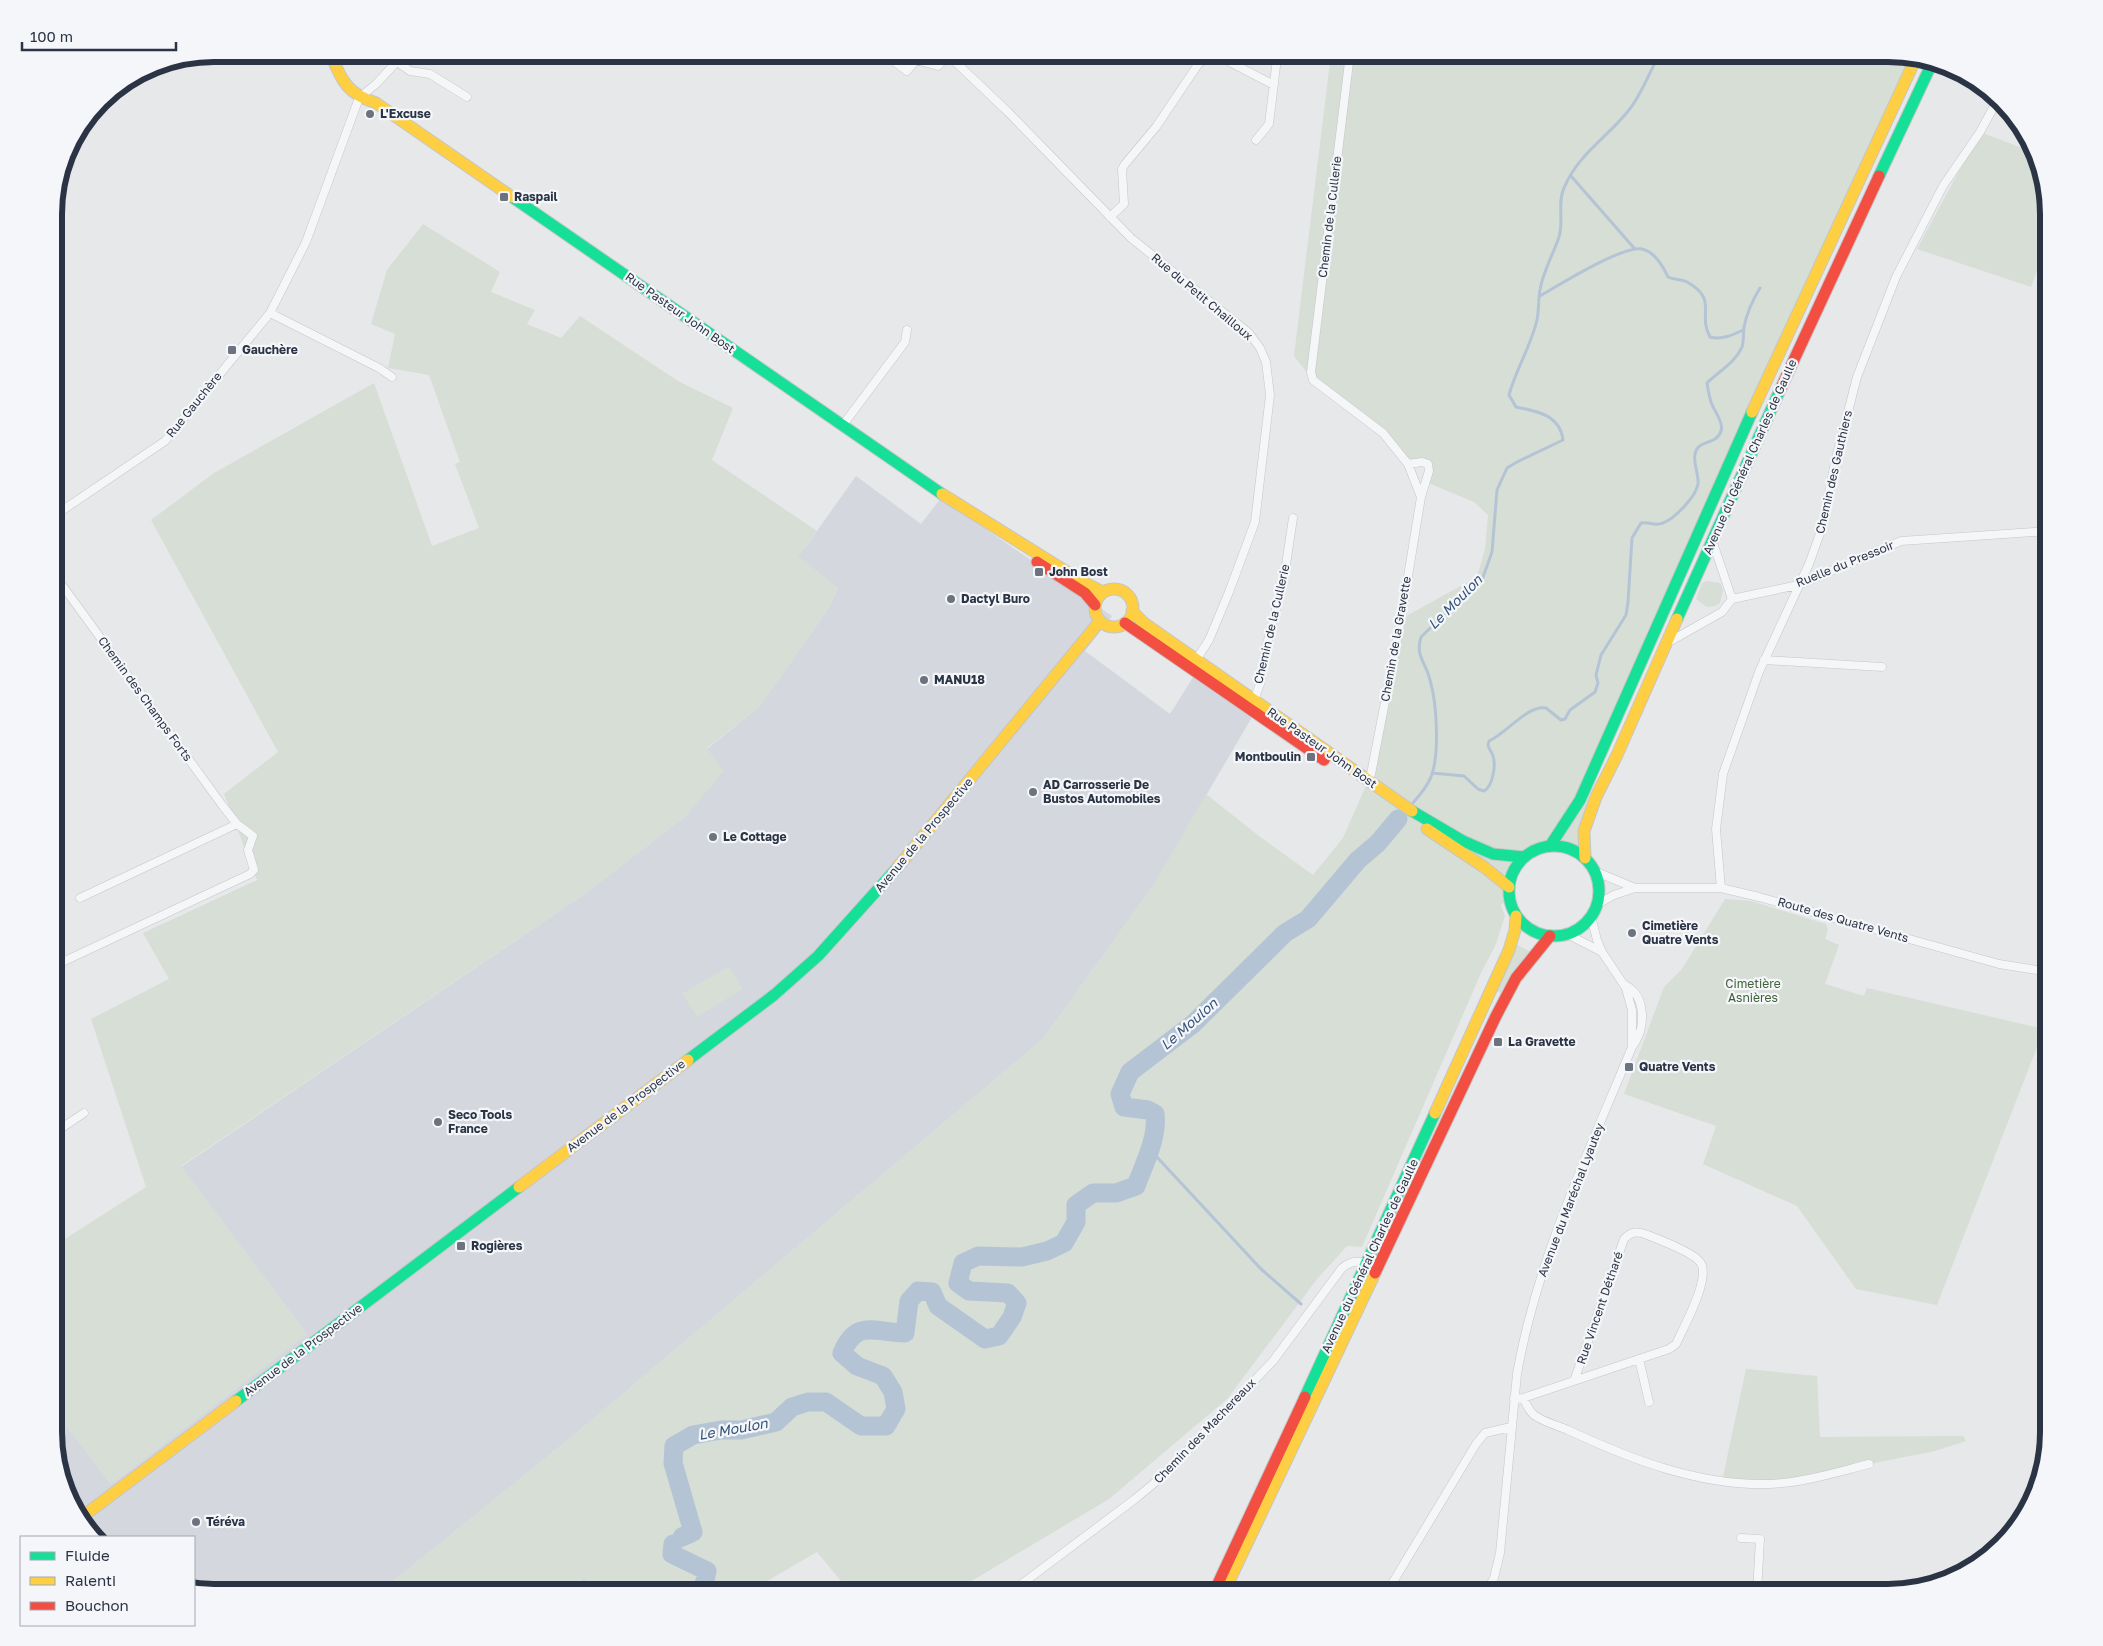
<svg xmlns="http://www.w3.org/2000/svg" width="2103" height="1646" viewBox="0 0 2103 1646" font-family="'Golos Text',sans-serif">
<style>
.built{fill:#d4d7dd}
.green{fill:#d6ded6}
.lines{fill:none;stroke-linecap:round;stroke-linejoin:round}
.stream{stroke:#b4c4d5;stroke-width:3}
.river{stroke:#b4c4d5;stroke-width:19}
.street-casing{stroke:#c4c6c8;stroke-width:9}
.fast-casing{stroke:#c4c6c8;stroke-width:13}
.slow-casing{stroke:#c4c6c8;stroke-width:13}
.jam-casing{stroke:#c4c6c8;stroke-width:13}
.street{stroke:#f5f6f7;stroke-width:8}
.fast{stroke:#16e098;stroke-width:11}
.slow{stroke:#ffcf43;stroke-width:11}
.jam{stroke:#f24e42;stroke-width:11}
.poi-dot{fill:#6c737f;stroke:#f4f6f9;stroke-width:2}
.labels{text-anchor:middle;stroke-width:4.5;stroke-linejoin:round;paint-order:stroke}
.poi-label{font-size:12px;font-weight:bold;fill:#2b3445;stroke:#f4f6f9;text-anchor:start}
.street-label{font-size:12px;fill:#2b3445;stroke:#f4f6f9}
.park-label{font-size:12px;fill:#3f6138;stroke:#f4f6f9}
.water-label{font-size:14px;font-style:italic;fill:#34527a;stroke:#f4f6f9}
.rim{fill:none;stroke:#2b3445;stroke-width:6}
</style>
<rect width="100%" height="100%" fill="#e6e8ea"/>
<path class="built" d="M 856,476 L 921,524 L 941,498 L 1112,616 L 1085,651 L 1170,714 L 1197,671 L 1255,712 L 1153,886 L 1043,1039 L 574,1435 L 380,1592 L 214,1592 L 194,1588 L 194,1537 L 97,1537 L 70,1503 L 54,1442 L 54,1410 L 111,1484 L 307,1334 L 181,1167 L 583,895 L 686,816 L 707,749 L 759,707 L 826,612 L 838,588 L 797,556 L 807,545 Z"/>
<path class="green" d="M 1331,54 L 1889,54 L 1916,58 L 1592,774 L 1550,846 C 1544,847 1536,847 1531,850 C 1514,861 1508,880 1509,899 L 1501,905 L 1505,916 L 1495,946 L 1481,973 L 1362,1247 L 1347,1246 L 1317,1279 L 1227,1399 L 1109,1499 L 953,1592 L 850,1592 L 817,1552 L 748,1592 L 380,1592 L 574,1435 L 1043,1039 L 1153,886 L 1206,794 L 1259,836 L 1313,875 L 1343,838 L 1371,774 L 1401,619 L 1477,577 L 1485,549 L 1488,515 L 1474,502 L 1426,482 L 1428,464 L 1408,464 L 1383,433 L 1313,380 L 1294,356 Z
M 1980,132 L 2035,153 L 2049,215 L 2049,238 L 2031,287 L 1917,249 Z
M 423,224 L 500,272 L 491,292 L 535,310 L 527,324 L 561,338 L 580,316 L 678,381 L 733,408 L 712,460 L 817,531 L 798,556 L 838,588 L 826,612 L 759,707 L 707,748 L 724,771 L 686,816 L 583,895 L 181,1166 L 307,1334 L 111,1484 L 54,1410 L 54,1246 L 146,1187 L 91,1019 L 169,979 L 143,933 L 257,880 L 224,794 L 278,752 L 151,520 L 214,473 L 374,383 L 432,546 L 479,528 L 455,464 L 460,462 L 429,375 L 388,368 L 395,334 L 371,324 L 387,270 Z
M 1707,581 L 1720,583 L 1723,590 L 1720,603 L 1715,606 L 1707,607 L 1696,599 L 1702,583 Z
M 1591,796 L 1579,847 L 1560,841 Z
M 1725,899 L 1751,901 L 1826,924 L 1828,930 L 1825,939 L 1839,945 L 1825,984 L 1864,996 L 1867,988 L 2044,1029 L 1937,1305 L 1856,1289 L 1797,1206 L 1703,1164 L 1716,1126 L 1624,1094 L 1664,987 L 1682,969 Z
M 1516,944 L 1529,951 L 1500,993 L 1497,991 Z
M 729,966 L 743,989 L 697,1017 L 682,994 Z
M 1746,1369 L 1817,1376 L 1820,1437 L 1963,1436 L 1966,1441 L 1935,1451 L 1768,1484 L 1722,1481 Z"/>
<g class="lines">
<path class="stream" d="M 1571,176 L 1634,248
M 1540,296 C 1559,285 1623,245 1642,249 C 1655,252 1663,266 1668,277 C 1674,280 1681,279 1687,282 C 1719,300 1697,314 1710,337 C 1722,340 1733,335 1743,330
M 1432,773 L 1464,776 L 1478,789 L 1484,791 C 1493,786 1496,765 1493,756 C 1492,752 1489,750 1488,745 L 1489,741 C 1507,733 1527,705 1546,708 L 1561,720 L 1565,719 L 1570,710 L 1595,692 L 1598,683 L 1596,675 L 1601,655 L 1626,615 L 1628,602 L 1632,538 L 1641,523 C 1649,521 1655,527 1663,523 C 1674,519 1696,497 1698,484 C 1699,474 1693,464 1695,454 C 1697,443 1707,444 1715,439 C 1730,428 1715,414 1711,402 C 1709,396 1708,389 1707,383 C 1719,371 1735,363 1742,347 C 1744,341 1743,333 1744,327 C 1747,312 1752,301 1760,288
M 1398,819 C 1408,808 1420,797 1428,783 C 1441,762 1437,704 1430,680 C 1426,662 1415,657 1421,637 L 1483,577 L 1492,552 L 1497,490 L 1507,468 L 1517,462 L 1563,440 C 1560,415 1537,411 1516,407 L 1509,395 C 1516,369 1531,346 1537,320 C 1539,311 1538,300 1540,290 C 1543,271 1553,255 1559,237 C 1564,221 1557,203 1564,188 C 1578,154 1608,137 1629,110 C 1642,94 1649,72 1660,54
M 1148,1152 L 1155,1155 L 1261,1269 L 1301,1304"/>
<path class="river" d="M 682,1537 L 693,1532 L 673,1463 L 674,1446 L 693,1435 L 721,1430 L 741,1430 L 776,1422 L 792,1407 L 808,1402 L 826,1402 L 861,1426 L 886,1426 L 896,1409 L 893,1392 L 883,1376 L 857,1366 L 842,1353 C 857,1318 875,1333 905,1333 L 909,1301 L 918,1291 L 932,1292 L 938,1306 L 985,1339 L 999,1336 L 1012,1317 L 1017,1303 L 1008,1293 L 969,1291 L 958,1283 L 963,1263 L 978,1256 L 1022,1257 L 1047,1251 L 1064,1243 L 1076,1222 L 1076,1205 L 1093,1193 L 1116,1193 L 1136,1186 C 1144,1164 1158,1138 1155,1114 L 1148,1110 L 1124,1107 L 1120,1094 L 1130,1072 L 1193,1024 L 1285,933 L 1308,919 L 1358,860 L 1378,843 L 1398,819
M 673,1544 L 672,1554 L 707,1571 L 704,1585 L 697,1592
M 574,1592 L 584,1590 L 589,1592
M 639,1592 L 648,1592"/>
<defs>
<path id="street" d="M 472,54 L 476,56
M 884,54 L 907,71 L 916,60 L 938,66 L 948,55
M 947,54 L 1008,112 L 1131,238 L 1249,333 L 1260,348 L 1266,362 L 1270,395 L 1255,522 L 1229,592 L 1209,640 L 1194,663
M 1350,54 L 1311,372 L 1313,380 L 1383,433 L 1408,464 L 1421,497 L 1401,619 L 1371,774 L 1368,781
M 397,62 L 410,71 L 430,74 L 467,97
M 1256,140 L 1269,124 L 1277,58
M 1110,217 L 1124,204 L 1122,169 L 1125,164 L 1156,127 L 1199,63 L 1212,56 L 1220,57 L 1274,85
M 270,313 L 379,368 L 392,377
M 843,425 L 905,342 L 907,330
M 1408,464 L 1422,462 L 1428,464 L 1429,471 L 1421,497
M 54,516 L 165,441 L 270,313 L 306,242 L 359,98 L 376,84 L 404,54
M 1712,540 L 1732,599
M 1732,599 L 1798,585 L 1901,541 L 2049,531
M 1667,643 L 1722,612 L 1732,599
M 1764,660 L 1882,667
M 1254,700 L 1260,684 L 1266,648 L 1284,578 L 1293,518
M 1594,871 L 1635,888
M 1721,888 L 1716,829 L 1723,774 L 1759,672 L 1809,564 L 1823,525 L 1835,462 L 1857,377 L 1896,277 L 1943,186 L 1980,132 L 1997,101
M 80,898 L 237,824
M 1596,905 L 1614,895 L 1635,888 L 1721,888 L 1759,897 L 1999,964 L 2049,972
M 1591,916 L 1597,940 L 1602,952 L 1626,988
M 1567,934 L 1602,952
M 54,966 L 250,874 L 254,870 L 248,850 L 253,836 L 237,824 L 222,805 L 54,574
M 1625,985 L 1632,1010 L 1632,1047
M 54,1133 L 84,1113
M 1639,1359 L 1649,1402
M 1523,1398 C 1526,1403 1529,1411 1533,1414 C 1540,1421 1559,1426 1568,1430 C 1630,1459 1699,1486 1769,1484 C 1802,1483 1837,1472 1869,1464
M 1514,1399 L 1523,1398 L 1669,1349 L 1676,1344 C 1683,1328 1712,1277 1700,1262 C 1693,1252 1657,1239 1645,1234 C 1636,1231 1631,1232 1624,1239 L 1574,1381
M 1741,1538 L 1760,1539 L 1757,1592
M 1011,1592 L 1135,1499 L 1164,1475 L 1273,1361 L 1342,1268 C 1352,1260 1359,1261 1371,1263
M 1387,1592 L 1476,1444 L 1485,1433 L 1511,1427
M 1486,1592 L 1494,1578 L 1500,1553 L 1517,1374 C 1537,1260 1588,1153 1632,1047 C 1646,1030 1647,996 1625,985"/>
<path id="fast" d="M 1879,176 L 1933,61
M 512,197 L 942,494
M 1677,619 L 1780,390
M 1412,811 L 1463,841 L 1493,854 L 1524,857
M 1550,846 L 1580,800 L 1752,412
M1509 891a45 45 0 1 1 90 0a45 45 0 1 1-90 0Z
M 688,1060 L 774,995 L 818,956 L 897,868
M 1305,1397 L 1435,1113
M 236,1401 L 519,1187"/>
<path id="slow" d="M 331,54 C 341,81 348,94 376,103 L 512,197
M 1752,412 L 1916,58
M 942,494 L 1083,582 L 1103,592
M1095 608a19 19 0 1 1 38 0a19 19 0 1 1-38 0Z
M 1132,611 L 1144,623 L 1412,811
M 1427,829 L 1484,867 L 1509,887
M 1585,858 L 1584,831 L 1596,797 L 1617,755 L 1677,619
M 897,868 L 1100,621
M 1435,1113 L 1509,950 L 1515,930 L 1516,916
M 519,1187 L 688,1060
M 82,1517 L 236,1401
M 1224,1592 L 1375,1273"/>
<path id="jam" d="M 1780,390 L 1879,176
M 1037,562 L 1085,593 L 1095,605
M 1125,623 L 1324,760
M 1375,1273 L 1496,1016 L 1516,978 L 1550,936
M 1214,1592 L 1305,1397"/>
</defs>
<use href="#street" class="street-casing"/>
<use href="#fast" class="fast-casing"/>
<use href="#slow" class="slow-casing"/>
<use href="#jam" class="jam-casing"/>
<use href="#street" class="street"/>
<use href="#fast" class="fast"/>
<use href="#slow" class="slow"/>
<use href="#jam" class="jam"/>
</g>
<g class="poi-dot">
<circle cx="370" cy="114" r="5"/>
<rect x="499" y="192" width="10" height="10" rx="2.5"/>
<rect x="227" y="345" width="10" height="10" rx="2.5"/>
<rect x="1034" y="567" width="10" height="10" rx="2.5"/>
<circle cx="951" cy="599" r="5"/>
<circle cx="924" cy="680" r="5"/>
<rect x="1306" y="752" width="10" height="10" rx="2.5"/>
<circle cx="1033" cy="792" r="5"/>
<circle cx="713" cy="837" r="5"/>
<circle cx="1632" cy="933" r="5"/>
<rect x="1493" y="1037" width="10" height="10" rx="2.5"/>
<rect x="1624" y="1062" width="10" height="10" rx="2.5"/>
<circle cx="438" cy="1122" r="5"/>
<rect x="456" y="1241" width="10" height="10" rx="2.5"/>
<circle cx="196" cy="1522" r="5"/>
</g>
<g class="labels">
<g class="poi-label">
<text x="380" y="118">L'Excuse</text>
<text x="514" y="201">Raspail</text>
<text x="242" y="354">Gauchère</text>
<text x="1049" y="576">John Bost</text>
<text x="961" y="603">Dactyl Buro</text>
<text x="934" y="684">MANU18</text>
<text x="1301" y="761" text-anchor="end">Montboulin</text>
<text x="1043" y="789">AD Carrosserie De<tspan x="1043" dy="14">Bustos Automobiles</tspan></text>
<text x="723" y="841">Le Cottage</text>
<text x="1642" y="930">Cimetière<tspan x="1642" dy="14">Quatre Vents</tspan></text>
<text x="1508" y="1046">La Gravette</text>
<text x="1639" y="1071">Quatre Vents</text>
<text x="448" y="1119">Seco Tools<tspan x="448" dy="14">France</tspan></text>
<text x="471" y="1250">Rogières</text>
<text x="206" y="1526">Téréva</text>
</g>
<g class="street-label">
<text transform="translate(1330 217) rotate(-83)" y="4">Chemin de la Cullerie</text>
<text transform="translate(1202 297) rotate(40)" y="4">Rue du Petit Chailloux</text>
<text transform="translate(680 313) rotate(35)" y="4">Rue Pasteur John Bost</text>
<text transform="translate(194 405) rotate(-51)" y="4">Rue Gauchère</text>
<text transform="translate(1750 457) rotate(-66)" y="4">Avenue du Général Charles de Gaulle</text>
<text transform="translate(1834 472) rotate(-77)" y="4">Chemin des Gauthiers</text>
<text transform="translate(1845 564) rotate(-22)" y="4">Ruelle du Pressoir</text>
<text transform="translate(1272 624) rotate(-77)" y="4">Chemin de la Cullerie</text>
<text transform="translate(1396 639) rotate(-80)" y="4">Chemin de la Gravette</text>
<text transform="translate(145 699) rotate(54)" y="4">Chemin des Champs Forts</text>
<text transform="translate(1322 748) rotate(35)" y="4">Rue Pasteur John Bost</text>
<text transform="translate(924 835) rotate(-50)" y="4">Avenue de la Prospective</text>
<text transform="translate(1843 920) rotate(16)" y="4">Route des Quatre Vents</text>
<text transform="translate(626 1106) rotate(-37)" y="4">Avenue de la Prospective</text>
<text transform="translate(1571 1200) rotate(-69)" y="4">Avenue du Maréchal Lyautey</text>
<text transform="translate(1370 1256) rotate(-65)" y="4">Avenue du Général Charles de Gaulle</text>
<text transform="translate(1600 1308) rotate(-71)" y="4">Rue Vincent Détharé</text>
<text transform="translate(303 1350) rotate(-37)" y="4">Avenue de la Prospective</text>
<text transform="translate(1205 1431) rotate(-46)" y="4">Chemin des Machereaux</text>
</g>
<g class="park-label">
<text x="1753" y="988">Cimetière<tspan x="1753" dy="14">Asnières</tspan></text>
</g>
<g class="water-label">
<text transform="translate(1455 602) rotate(-45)" y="5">Le Moulon</text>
<text transform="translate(1189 1024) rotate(-41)" y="5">Le Moulon</text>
<text transform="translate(733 1429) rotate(-10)" y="5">Le Moulon</text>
</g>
</g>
<path d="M0 0H2103V1646H0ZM214 62H1888A152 152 0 0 1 2040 214V1432A152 152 0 0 1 1888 1584H214A152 152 0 0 1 62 1432V214A152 152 0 0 1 214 62Z" fill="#f4f6f9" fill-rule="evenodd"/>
<path class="rim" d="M214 62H1888A152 152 0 0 1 2040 214V1432A152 152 0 0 1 1888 1584H214A152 152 0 0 1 62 1432V214A152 152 0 0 1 214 62Z"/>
<rect x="20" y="1536" width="175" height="90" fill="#f4f6f9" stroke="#a4a8b1"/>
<rect x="30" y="1552" width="25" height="8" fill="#16e098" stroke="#a4a8b1"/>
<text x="65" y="1561" font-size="15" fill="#2b3445">Fluide</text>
<rect x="30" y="1577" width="25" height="8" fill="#ffcf43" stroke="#a4a8b1"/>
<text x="65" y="1586" font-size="15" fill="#2b3445">Ralenti</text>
<rect x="30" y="1602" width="25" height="8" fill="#f24e42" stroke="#a4a8b1"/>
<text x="65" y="1611" font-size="15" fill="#2b3445">Bouchon</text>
<path d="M22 42v8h154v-8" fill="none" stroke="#2b3445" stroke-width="2.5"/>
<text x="30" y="42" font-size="15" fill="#2b3445" stroke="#f4f6f9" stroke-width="4" paint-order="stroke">100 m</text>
</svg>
